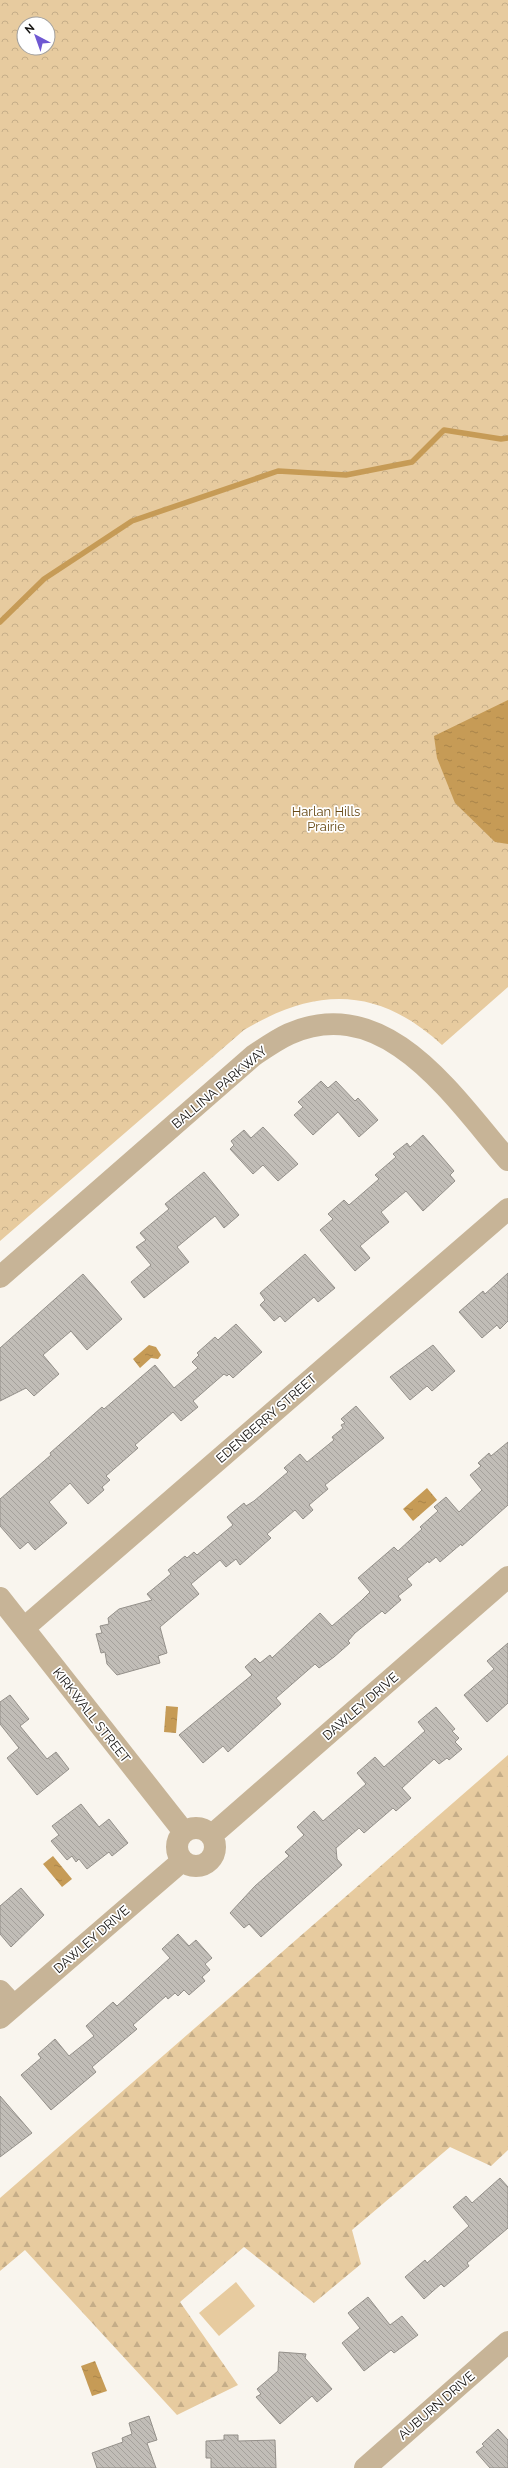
<svg xmlns="http://www.w3.org/2000/svg" width="508" height="2468" viewBox="0 0 508 2468" font-family="Raleway,sans-serif">
<style>
.forest{fill:url(#forest-firs)}
.park{fill:url(#park-crowns);fill-rule:evenodd}
.pitch{fill:#e7cb9f}
.water{fill:url(#water-ripples)}
.lines{fill:none;stroke-linecap:round;stroke-linejoin:round}
.stream{stroke:#c69b56;stroke-width:5.5}
.building{fill:url(#building-back-hatch);stroke:#94908a}
.minor{stroke:#c7b497;stroke-width:22}
.labels{text-anchor:middle;stroke-width:3.5;stroke-linejoin:round;paint-order:stroke}
.park-label{font-size:13px;fill:#684a16;stroke:#fff}
.street-label{font-size:13px;fill:#141210;stroke:#fff}
</style>
<defs>
<pattern id="forest-firs" width="22" height="20" patternUnits="userSpaceOnUse"><rect width="22" height="20" fill="#e7cb9f"/><path d="M5 1l3.5 6h-7zM16 11l3.5 6h-7z" fill="#c5ad88"/></pattern>
<pattern id="park-crowns" width="20" height="18" patternUnits="userSpaceOnUse"><rect width="20" height="18" fill="#e7cb9f"/><path d="M2 6a3 3 0 1 1 6 0M12 15a3 3 0 1 1 6 0" fill="none" stroke="#c5ad88"/></pattern>
<pattern id="water-ripples" width="26" height="14" patternUnits="userSpaceOnUse"><rect width="26" height="14" fill="#c69b56"/><path d="M2 4q2-2 4 0t4 0M15 11q2-2 4 0t4 0" fill="none" stroke="#a9844a"/></pattern>
<pattern id="building-back-hatch" width="6" height="6" patternUnits="userSpaceOnUse"><rect width="6" height="6" fill="#c1bdb7"/><path d="M-1 5l2 2M0 0l6 6M5-1l2 2" fill="none" stroke="#a5a19c"/></pattern>
</defs>
<rect width="100%" height="100%" fill="#f9f5ee"/>
<path class="forest" d="M 508,1755 L 508,2150 L 491,2166 L 450,2147 L 352,2230 L 361,2264 L 314,2303 L 244,2247 L 180,2302 L 238,2385 L 177,2415 L 25,2250 L 0,2271 L 0,2198 Z"/>
<path class="park" d="M 0,0 L 508,0 L 508,987 L 442,1045 C 378,986 316,987 244,1030 L 0,1241 ZM 24,24 L 48,24 L 48,48 L 24,48 Z"/>
<path class="pitch" d="M 236,2282 L 255,2306 L 219,2336 L 199,2313 Z"/>
<path class="water" d="M 508,700 L 508,844 L 495,842 L 455,803 L 437,758 L 434,736 Z
M 149,1345 L 156,1347 L 161,1355 L 158,1359 L 151,1358 L 140,1368 L 133,1359 Z
M 427,1488 L 437,1500 L 413,1521 L 403,1509 Z
M 166,1706 L 178,1707 L 176,1733 L 164,1732 Z
M 53,1856 L 72,1879 L 62,1887 L 43,1864 Z
M 95,2361 L 107,2391 L 92,2396 L 81,2366 Z"/>
<g class="lines">
<path class="stream" d="M 0,622 L 44,579 L 132,521 L 278,471 L 346,475 L 412,462 L 444,430 L 501,439 L 508,438"/>
</g>
<path class="building" d="M 321,1081 L 328,1088 L 336,1081 L 355,1101 L 358,1098 L 378,1120 L 359,1137 L 338,1112 L 313,1135 L 294,1115 L 303,1107 L 298,1102 Z
M 263,1127 L 298,1164 L 278,1181 L 263,1165 L 253,1174 L 230,1149 L 234,1145 L 231,1141 L 244,1130 L 251,1138 Z
M 423,1135 L 454,1171 L 450,1175 L 455,1181 L 423,1211 L 406,1191 L 381,1212 L 389,1222 L 360,1246 L 370,1258 L 355,1271 L 320,1230 L 333,1219 L 328,1214 L 344,1200 L 349,1205 L 379,1179 L 375,1175 L 396,1157 L 393,1154 L 407,1143 L 410,1147 Z
M 204,1172 L 239,1215 L 224,1228 L 215,1216 L 177,1247 L 189,1262 L 144,1298 L 131,1282 L 151,1265 L 136,1247 L 146,1240 L 140,1233 L 169,1209 L 165,1204 Z
M 305,1254 L 335,1288 L 318,1302 L 314,1297 L 285,1322 L 280,1316 L 274,1321 L 260,1305 L 265,1300 L 260,1293 Z
M 508,1273 L 508,1321 L 500,1329 L 497,1325 L 482,1338 L 459,1312 L 483,1291 L 485,1294 Z
M 83,1274 L 122,1319 L 87,1350 L 71,1331 L 43,1355 L 59,1374 L 34,1396 L 26,1388 L 0,1401 L 0,1348 Z
M 236,1324 L 262,1352 L 233,1378 L 229,1374 L 227,1376 L 224,1374 L 193,1401 L 198,1407 L 181,1421 L 173,1412 L 135,1445 L 138,1448 L 106,1476 L 110,1480 L 102,1487 L 104,1490 L 88,1504 L 70,1483 L 49,1502 L 67,1523 L 35,1550 L 28,1542 L 20,1549 L 0,1526 L 0,1499 L 51,1455 L 50,1453 L 102,1407 L 104,1409 L 155,1365 L 174,1388 L 198,1368 L 192,1362 L 199,1355 L 197,1353 L 215,1337 L 218,1340 Z
M 433,1345 L 455,1371 L 432,1391 L 427,1386 L 410,1400 L 390,1377 Z
M 356,1406 L 384,1438 L 325,1485 L 328,1489 L 309,1505 L 313,1510 L 303,1519 L 295,1510 L 267,1534 L 271,1538 L 240,1565 L 236,1559 L 226,1567 L 220,1560 L 191,1584 L 199,1594 L 160,1627 L 167,1653 L 158,1656 L 160,1663 L 117,1675 L 107,1664 L 105,1652 L 101,1653 L 96,1634 L 102,1633 L 100,1626 L 109,1624 L 108,1618 L 119,1609 L 152,1600 L 147,1594 L 171,1574 L 168,1570 L 185,1556 L 187,1558 L 194,1552 L 197,1555 L 233,1525 L 227,1517 L 244,1503 L 246,1506 L 254,1501 L 288,1472 L 284,1468 L 300,1454 L 307,1462 L 334,1440 L 332,1437 L 343,1428 L 341,1425 L 345,1423 L 341,1419 Z
M 508,1442 L 508,1505 L 462,1546 L 461,1544 L 440,1562 L 436,1557 L 429,1563 L 428,1561 L 407,1579 L 412,1585 L 398,1596 L 401,1600 L 385,1614 L 382,1611 L 355,1633 L 348,1641 L 350,1643 L 334,1657 L 319,1668 L 315,1664 L 276,1698 L 281,1704 L 228,1752 L 223,1746 L 203,1763 L 179,1735 L 252,1675 L 245,1667 L 255,1658 L 260,1663 L 270,1655 L 272,1658 L 320,1613 L 332,1626 L 361,1601 L 370,1592 L 358,1578 L 394,1547 L 398,1551 L 422,1529 L 420,1527 L 438,1511 L 434,1507 L 446,1497 L 459,1512 L 482,1490 L 470,1475 L 481,1466 L 478,1463 L 489,1453 L 491,1456 Z
M 508,1643 L 508,1703 L 487,1722 L 464,1695 L 494,1669 L 487,1661 Z
M 10,1695 L 29,1719 L 20,1726 L 47,1759 L 56,1752 L 69,1769 L 37,1795 L 7,1758 L 19,1748 L 0,1724 L 0,1702 Z
M 436,1707 L 455,1729 L 452,1731 L 459,1738 L 455,1742 L 462,1749 L 449,1760 L 447,1758 L 439,1764 L 434,1759 L 402,1788 L 411,1798 L 396,1811 L 393,1808 L 364,1833 L 359,1828 L 336,1848 L 337,1859 L 342,1865 L 261,1937 L 249,1924 L 244,1928 L 230,1913 L 255,1886 L 289,1856 L 285,1852 L 304,1835 L 297,1827 L 314,1811 L 323,1821 L 366,1784 L 357,1773 L 375,1757 L 384,1767 L 425,1731 L 418,1722 Z
M 81,1804 L 99,1827 L 109,1819 L 128,1843 L 112,1856 L 109,1852 L 87,1869 L 79,1859 L 76,1862 L 72,1856 L 67,1860 L 51,1841 L 59,1835 L 52,1826 Z
M 21,1888 L 44,1915 L 11,1947 L 0,1934 L 0,1906 Z
M 178,1934 L 189,1946 L 196,1940 L 212,1958 L 205,1964 L 210,1970 L 202,1977 L 205,1981 L 189,1995 L 184,1990 L 178,1996 L 175,1993 L 168,1999 L 166,1996 L 133,2025 L 137,2029 L 92,2067 L 96,2072 L 51,2110 L 21,2075 L 41,2058 L 38,2054 L 55,2039 L 69,2056 L 94,2036 L 86,2026 L 113,2002 L 117,2006 L 170,1958 L 162,1949 Z
M 0,2096 L 32,2133 L 0,2157 Z
M 500,2178 L 508,2187 L 508,2228 L 467,2263 L 469,2266 L 444,2287 L 441,2284 L 424,2299 L 405,2277 L 425,2260 L 427,2263 L 469,2226 L 453,2207 L 466,2196 L 472,2203 Z
M 368,2297 L 390,2325 L 402,2316 L 418,2335 L 394,2353 L 391,2350 L 364,2371 L 342,2343 L 360,2328 L 348,2313 Z
M 279,2352 L 306,2354 L 305,2358 L 332,2389 L 317,2402 L 312,2396 L 280,2424 L 256,2397 L 261,2394 L 257,2389 L 278,2371 Z
M 149,2416 L 157,2440 L 147,2443 L 156,2468 L 97,2468 L 92,2453 L 123,2442 L 122,2438 L 132,2434 L 129,2423 Z
M 498,2429 L 508,2440 L 508,2468 L 490,2468 L 476,2452 L 484,2446 L 482,2444 Z
M 224,2435 L 238,2435 L 238,2441 L 275,2440 L 276,2468 L 211,2468 L 211,2458 L 206,2458 L 206,2441 L 224,2440 Z"/>
<g class="lines">
<path class="minor" d="M 0,1277 L 253,1056 C 265,1048 276,1040 289,1034 C 386,991 454,1098 508,1160
M 0,1598 L 184,1832
M 24,1628 L 508,1209
M177 1847a19 19 0 1 1 38 0a19 19 0 1 1-38 0Z
M 212,1835 L 508,1577
M 0,1991 L 14,2006
M 0,2018 L 182,1861
M 365,2468 L 508,2342"/>
</g>
<g class="labels">
<g class="park-label">
<text x="326" y="816">Harlan Hills<tspan x="326" dy="15">Prairie</tspan></text>
</g>
<g class="street-label">
<text transform="translate(219 1087) rotate(-40)" y="5">BALLINA PARKWAY</text>
<text transform="translate(266 1418) rotate(-41)" y="5">EDENBERRY STREET</text>
<text transform="translate(360 1706) rotate(-41)" y="5">DAWLEY DRIVE</text>
<text transform="translate(92 1715) rotate(52)" y="5">KIRKWALL STREET</text>
<text transform="translate(91 1939) rotate(-41)" y="5">DAWLEY DRIVE</text>
<text transform="translate(436 2405) rotate(-41)" y="5">AUBURN DRIVE</text>
</g>
</g>
<g transform="translate(36 36) rotate(319)"><circle r="19" fill="#ffffff" stroke="#a1a09f"/>
<path d="M0-3L7 15L0 10L-7 15Z" fill="#6f58d2"/>
<text y="-6" font-size="11" font-weight="bold" text-anchor="middle" fill="#141210">N</text>
</g>
</svg>
